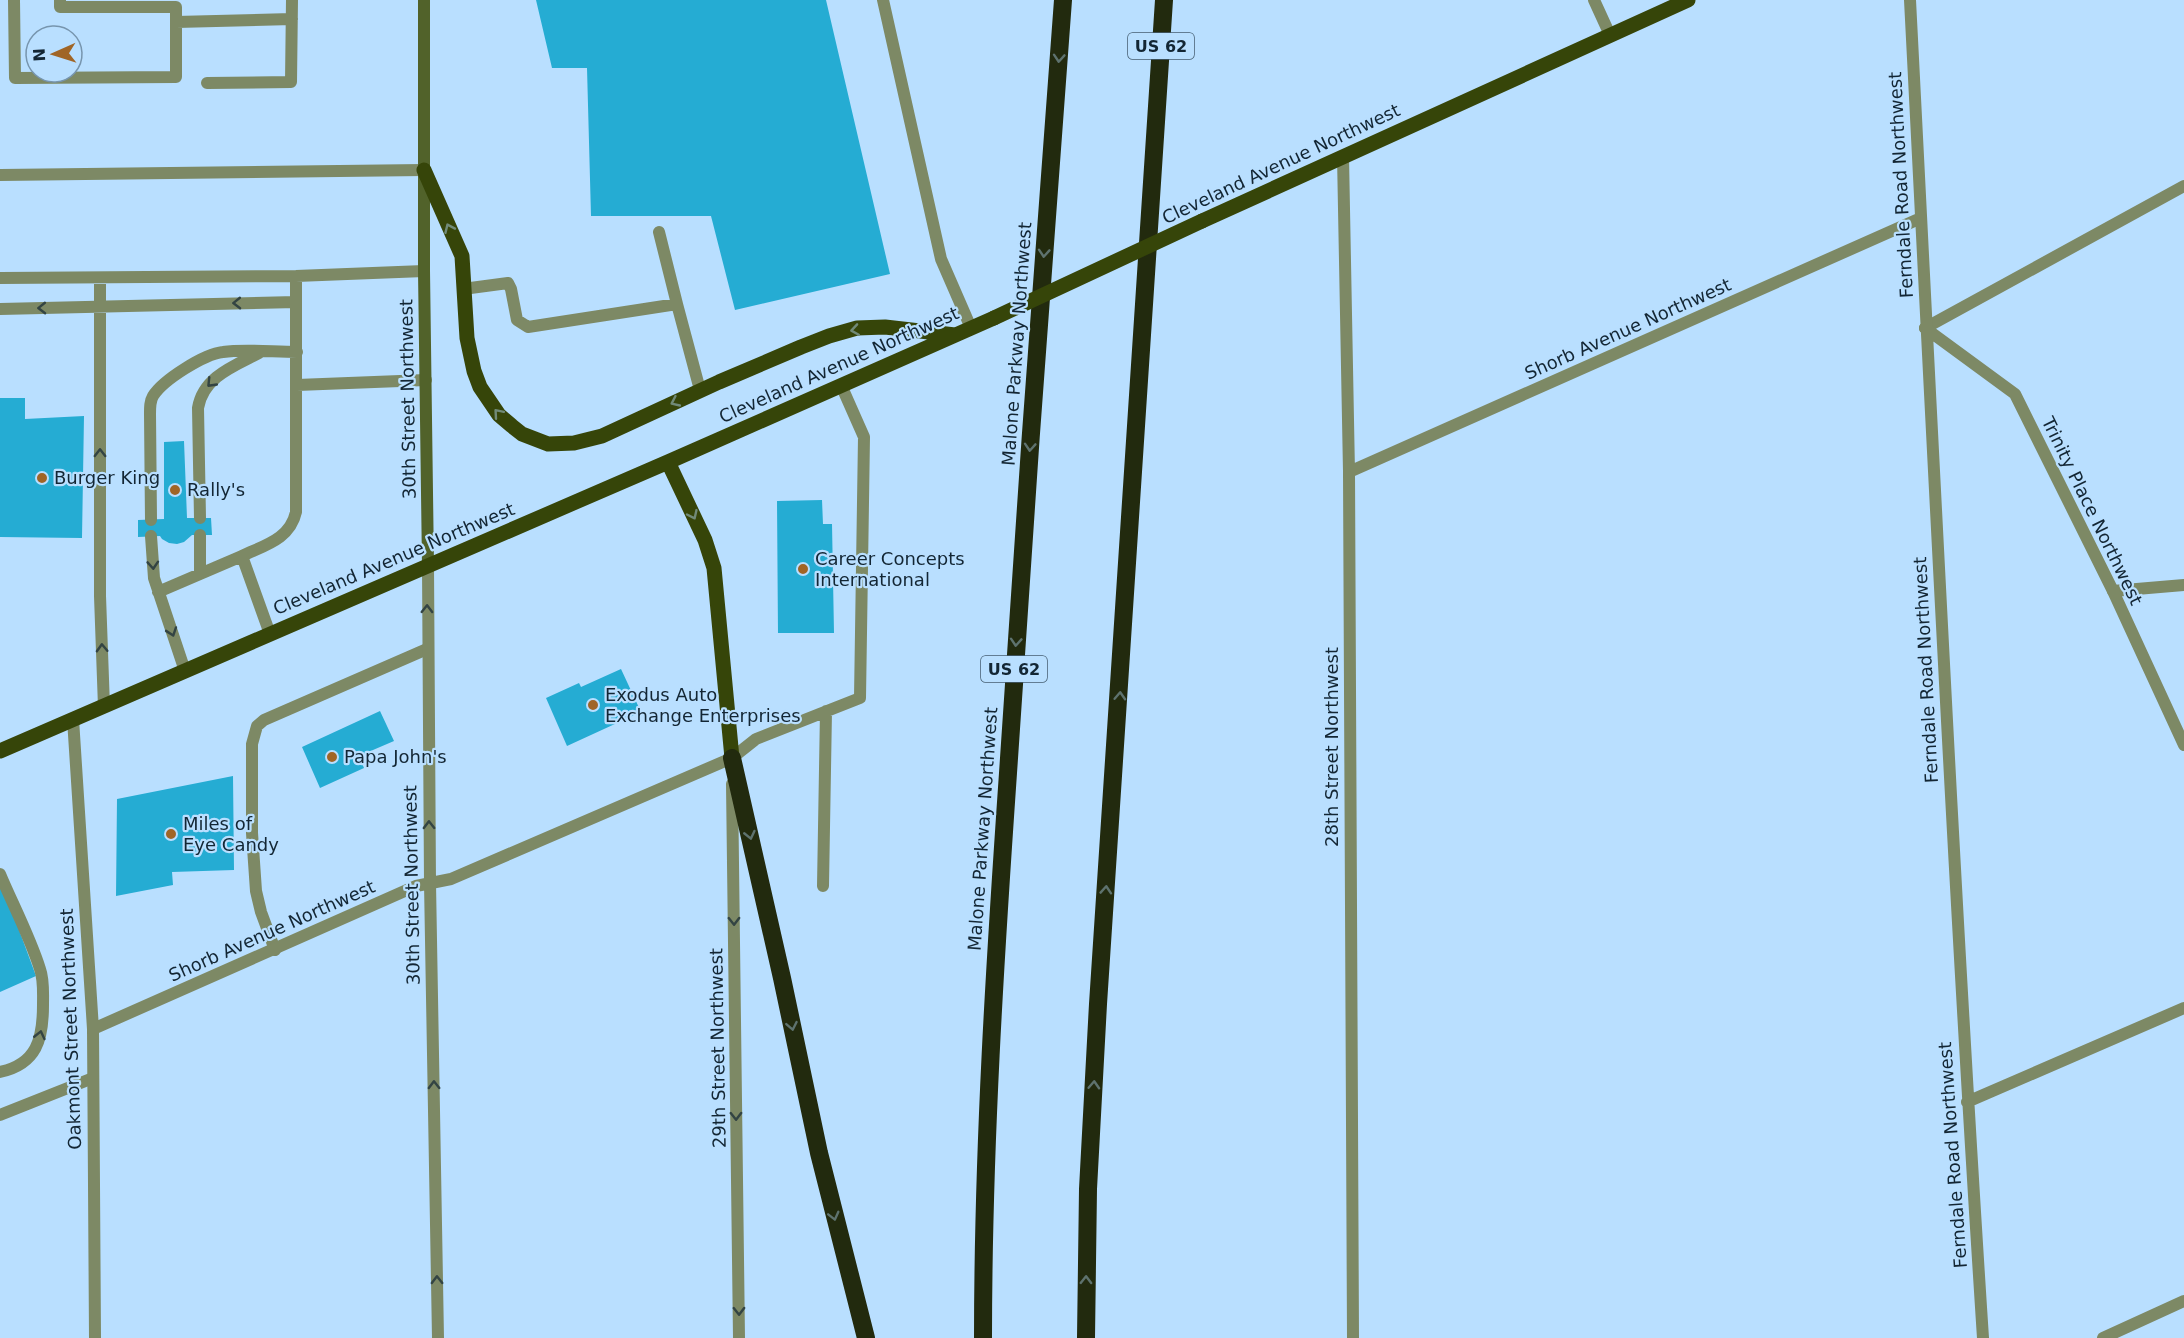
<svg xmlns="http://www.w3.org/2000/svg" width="2184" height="1338" viewBox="0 0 2184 1338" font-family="'DejaVu Sans',sans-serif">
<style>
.building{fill:#25acd3}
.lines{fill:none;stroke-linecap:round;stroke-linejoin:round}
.service{stroke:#7d8965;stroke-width:12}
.minor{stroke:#7d8965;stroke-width:12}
.secondary{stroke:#51622a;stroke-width:12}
.primary{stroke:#364509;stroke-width:15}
.motorway{stroke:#222a0e;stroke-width:18}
.primary-bridge{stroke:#364509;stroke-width:15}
.oneway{stroke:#5e726e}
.oneway2{stroke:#718a78}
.oneway3{stroke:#334443}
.poi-dot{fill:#a06526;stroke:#b9dfff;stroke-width:2}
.labels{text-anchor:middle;stroke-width:4.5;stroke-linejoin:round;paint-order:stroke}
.shield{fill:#b9dfff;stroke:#455e71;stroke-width:1.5}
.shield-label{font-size:16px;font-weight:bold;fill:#132634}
.street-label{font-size:18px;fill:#132634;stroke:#b9dfff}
.poi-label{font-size:18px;fill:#132634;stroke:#b9dfff;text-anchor:start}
</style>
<rect width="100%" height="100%" fill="#b9dfff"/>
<path class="building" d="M 536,0 L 826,0 L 890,274 L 735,310 L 711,216 L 591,216 L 587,68 L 552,68 Z
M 0,398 L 25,398 L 25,419 L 84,416 L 82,538 L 0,537 Z
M 184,441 L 187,518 L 211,518 L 212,535 L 192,535 L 184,542 L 177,544 L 169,543 L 162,539 L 160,536 L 138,537 L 138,520 L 164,519 L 164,442 Z
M 822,500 L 823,524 L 832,524 L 834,633 L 778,633 L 777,501 Z
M 621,669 L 641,712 L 567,746 L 546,698 L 579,683 L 581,687 Z
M 380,711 L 394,741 L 359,756 L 364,768 L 320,788 L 302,747 Z
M 233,776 L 234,870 L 172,872 L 173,885 L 116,896 L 117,799 Z
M 0,878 L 36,976 L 0,992 Z"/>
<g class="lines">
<path class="service" d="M 14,0 L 15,78 L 176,77 L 176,7 L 60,7 L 60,0
M 883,0 L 941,259 L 971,328
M 1594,0 L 1610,35
M 176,22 L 292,19
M 207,83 L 291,82 L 292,0
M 0,175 L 424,170
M 659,232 L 677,304
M 0,278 L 296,276 L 424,271
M 100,278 L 100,596 L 104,707
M 463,289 L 508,283 L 511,289 L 517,320 L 528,327 L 677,304 L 700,390
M 0,309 L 296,302
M 1925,328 L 2184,186
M 297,385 L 426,380
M 200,518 L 198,408 C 203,377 234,366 259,353
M 151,520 L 150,414 C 150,407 150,401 153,396 C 163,380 204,354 223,352 C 245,349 273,352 297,352
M 200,535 L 200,574
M 151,536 L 154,578 L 185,671
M 2113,591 L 2184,585
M 158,592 L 242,556
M 270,634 L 242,556 C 265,545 290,539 296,512 L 296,276
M 732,758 L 756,739 L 860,698 L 864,437 L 841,385
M 0,874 C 13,905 30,937 40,969 C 44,980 43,993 43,1005 C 43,1039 37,1064 0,1072
M 823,886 L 826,711
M 275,950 L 261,912 L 256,891 L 252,833 L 252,744 L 257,726 L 264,720 L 427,649
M 0,1115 L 93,1078
M 2103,1338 L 2184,1301"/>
<path class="minor" d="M 1910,0 C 1933,446 1954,892 1983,1338
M 1343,156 L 1349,472 L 1353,1338
M 1925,328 L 2015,394 L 2113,591 L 2184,745
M 1349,472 L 1921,218
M 428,566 L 430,883 L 438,1338
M 73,719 L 93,1029 L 95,1338
M 732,784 L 739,1338
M 93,1029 L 416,886 L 451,879 L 732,758 L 732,764
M 1967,1102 L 2184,1008"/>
<path class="secondary" d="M 424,0 L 424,271 L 428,566"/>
<path class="primary" d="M 424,170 L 462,256 L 467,338 L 474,371 L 480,387 L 499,415 L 512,426 L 522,434 L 548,444 L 574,443 L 602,436 L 719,382 L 801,347 L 829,336 L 857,328 L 885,327 L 955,335
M 1202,221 L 1688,0
M 668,462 L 705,540 L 714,568 L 732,758
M 0,751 L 668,462 L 994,318"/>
<path class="motorway" d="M 732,758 L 782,978 L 819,1153 L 866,1338
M 983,1338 C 983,1149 995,961 1008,773 C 1024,515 1044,258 1063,0
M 1086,1338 L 1088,1189 L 1098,1004 L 1164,0"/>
<path class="primary-bridge" d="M 994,318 L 1202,221"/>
</g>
<defs><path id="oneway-chevron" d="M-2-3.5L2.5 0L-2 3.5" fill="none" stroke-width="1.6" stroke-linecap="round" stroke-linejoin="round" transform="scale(1.5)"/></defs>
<g class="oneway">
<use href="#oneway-chevron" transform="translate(1059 58) rotate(94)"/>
<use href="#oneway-chevron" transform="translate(1044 253) rotate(94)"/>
<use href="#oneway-chevron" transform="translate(1030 447) rotate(94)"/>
<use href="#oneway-chevron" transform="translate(1016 642) rotate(94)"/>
<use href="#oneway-chevron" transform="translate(1120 696) rotate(-87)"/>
<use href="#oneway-chevron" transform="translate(750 835) rotate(77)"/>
<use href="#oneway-chevron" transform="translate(1106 890) rotate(-86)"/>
<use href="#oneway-chevron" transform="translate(792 1026) rotate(79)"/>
<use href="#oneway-chevron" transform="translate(1094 1085) rotate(-87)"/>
<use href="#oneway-chevron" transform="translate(834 1216) rotate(76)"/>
<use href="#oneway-chevron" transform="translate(1086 1280) rotate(-89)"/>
</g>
<g class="oneway2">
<use href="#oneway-chevron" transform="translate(449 228) rotate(-114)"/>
<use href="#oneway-chevron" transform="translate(855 330) rotate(171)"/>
<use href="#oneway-chevron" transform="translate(675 402) rotate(155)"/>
<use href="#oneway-chevron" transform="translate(498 413) rotate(-131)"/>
<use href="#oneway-chevron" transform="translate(693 515) rotate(65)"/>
</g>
<g class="oneway3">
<use href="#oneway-chevron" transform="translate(237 303) rotate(179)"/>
<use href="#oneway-chevron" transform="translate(42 308) rotate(179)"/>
<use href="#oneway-chevron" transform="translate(211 383) rotate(134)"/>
<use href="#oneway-chevron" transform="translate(100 453) rotate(-90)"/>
<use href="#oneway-chevron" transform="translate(153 565) rotate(86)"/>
<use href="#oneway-chevron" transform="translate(427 609) rotate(-89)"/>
<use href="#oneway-chevron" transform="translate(172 632) rotate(71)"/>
<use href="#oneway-chevron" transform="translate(102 648) rotate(-92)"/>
<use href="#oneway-chevron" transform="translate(429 825) rotate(-91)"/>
<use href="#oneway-chevron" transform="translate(734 921) rotate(89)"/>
<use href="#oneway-chevron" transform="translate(40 1035) rotate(-77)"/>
<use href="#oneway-chevron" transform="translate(434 1085) rotate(-91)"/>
<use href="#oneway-chevron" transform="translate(736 1116) rotate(89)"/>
<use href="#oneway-chevron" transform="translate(437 1280) rotate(-91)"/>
<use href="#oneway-chevron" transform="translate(739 1311) rotate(89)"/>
</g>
<g class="poi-dot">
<circle cx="42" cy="478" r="6"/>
<circle cx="175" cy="490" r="6"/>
<circle cx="803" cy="569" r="6"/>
<circle cx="593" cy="705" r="6"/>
<circle cx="332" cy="757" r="6"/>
<circle cx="171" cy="834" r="6"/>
</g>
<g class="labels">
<g class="shield">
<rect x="1128" y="33" width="66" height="26" rx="4.5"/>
<rect x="981" y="656" width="66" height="26" rx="4.5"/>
</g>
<g class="shield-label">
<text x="1161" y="52">US 62</text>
<text x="1014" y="675">US 62</text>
</g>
<g class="street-label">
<text transform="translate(1281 164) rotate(-25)" y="6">Cleveland Avenue Northwest</text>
<text transform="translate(1901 185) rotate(-93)" y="6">Ferndale Road Northwest</text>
<text transform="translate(1628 329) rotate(-24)" y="6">Shorb Avenue Northwest</text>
<text transform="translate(1017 344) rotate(-86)" y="6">Malone Parkway Northwest</text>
<text transform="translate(839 365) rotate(-24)" y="6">Cleveland Avenue Northwest</text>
<text transform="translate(408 399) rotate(-91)" y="6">30th Street Northwest</text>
<text transform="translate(2092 511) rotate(64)" y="6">Trinity Place Northwest</text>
<text transform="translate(394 559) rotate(-23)" y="6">Cleveland Avenue Northwest</text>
<text transform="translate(1926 670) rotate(-93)" y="6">Ferndale Road Northwest</text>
<text transform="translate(1332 747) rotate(-90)" y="6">28th Street Northwest</text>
<text transform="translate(983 829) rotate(-86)" y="6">Malone Parkway Northwest</text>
<text transform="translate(412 885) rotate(-91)" y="6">30th Street Northwest</text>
<text transform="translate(272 931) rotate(-24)" y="6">Shorb Avenue Northwest</text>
<text transform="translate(71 1029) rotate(-92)" y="6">Oakmont Street Northwest</text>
<text transform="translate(718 1048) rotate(-91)" y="6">29th Street Northwest</text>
<text transform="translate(1953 1155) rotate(-94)" y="6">Ferndale Road Northwest</text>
</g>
<g class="poi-label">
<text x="54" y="484">Burger King</text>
<text x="187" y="496">Rally's</text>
<text x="815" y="565">Career Concepts<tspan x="815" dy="21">International</tspan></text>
<text x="605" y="701">Exodus Auto<tspan x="605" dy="21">Exchange Enterprises</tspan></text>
<text x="344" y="763">Papa John's</text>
<text x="183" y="830">Miles of<tspan x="183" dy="21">Eye Candy</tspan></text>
</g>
</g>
<g transform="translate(54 54) rotate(267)"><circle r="28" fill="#b9dfff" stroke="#7795ae" stroke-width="1.5"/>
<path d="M0-4.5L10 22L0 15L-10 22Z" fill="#a06526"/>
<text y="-9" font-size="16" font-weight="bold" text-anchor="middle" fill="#132634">N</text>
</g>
</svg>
